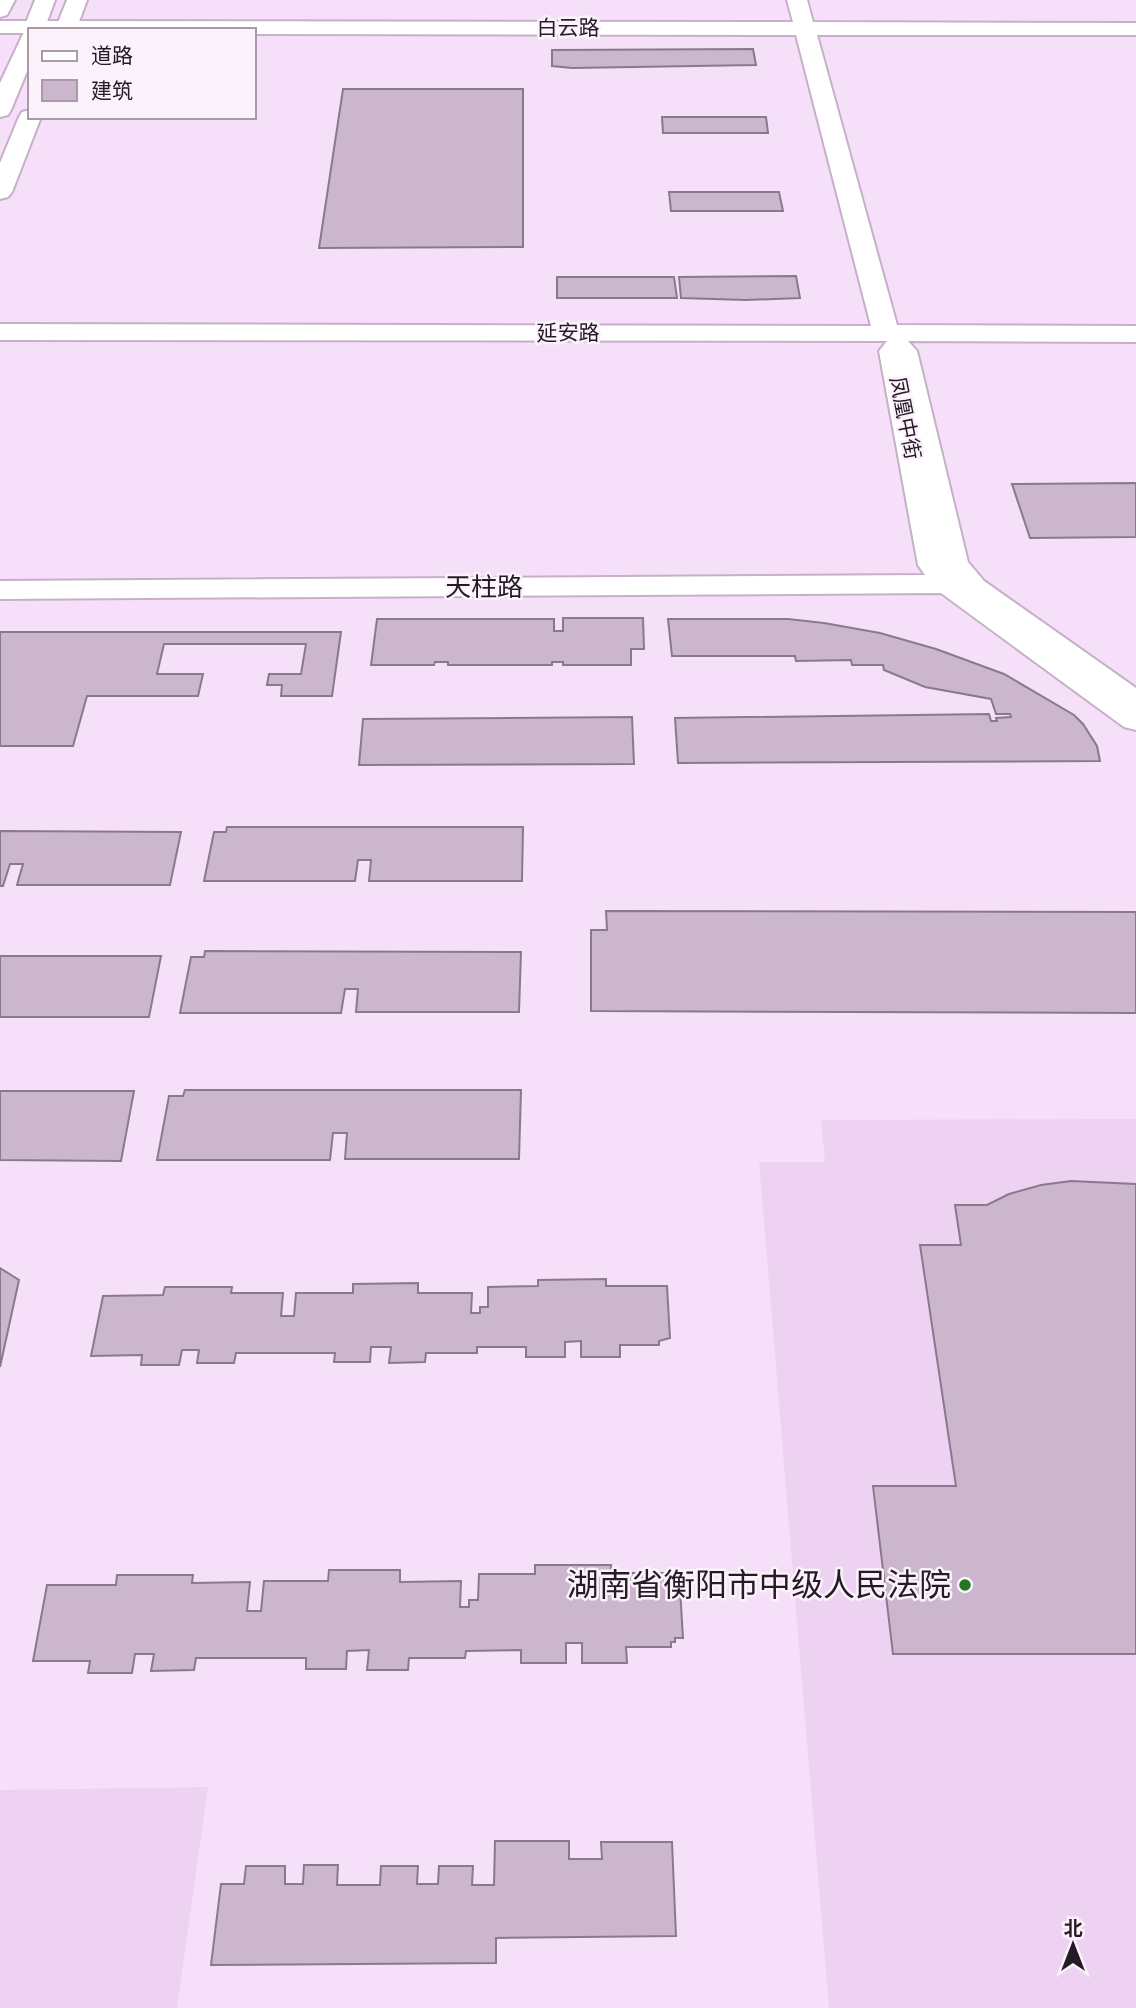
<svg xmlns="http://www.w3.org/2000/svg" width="1136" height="2008" viewBox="0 0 1136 2008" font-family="Commissioner,'Noto Sans SC',sans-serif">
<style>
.built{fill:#eed2f2}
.building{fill:#cbb6ce;stroke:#8c788e;stroke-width:2}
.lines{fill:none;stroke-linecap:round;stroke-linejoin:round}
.secondary-casing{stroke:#c5b0c8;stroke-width:4}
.primary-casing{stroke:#c5b0c8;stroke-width:4}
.highway-casing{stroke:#c5b0c8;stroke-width:4}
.secondary{fill:#fff;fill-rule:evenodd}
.primary{fill:#fff;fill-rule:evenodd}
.highway{fill:#fff;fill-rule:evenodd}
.poi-dot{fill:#25761f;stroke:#fbf2fc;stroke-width:2.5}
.labels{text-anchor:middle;stroke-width:5;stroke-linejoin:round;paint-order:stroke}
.far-street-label{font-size:21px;fill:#241c25;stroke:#fbf2fc}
.street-label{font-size:26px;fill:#241c25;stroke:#fbf2fc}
.near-poi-label{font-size:32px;fill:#241c25;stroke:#fbf2fc;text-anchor:end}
</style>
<rect width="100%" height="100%" fill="#f6e0f9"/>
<path class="built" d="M 1136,1119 L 1136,2008 L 829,2008 L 759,1162 L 825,1162 L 821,1120 Z
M 208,1787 L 177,2008 L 0,2008 L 0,1790 Z"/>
<path class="building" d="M 753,49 L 756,65 L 572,68 L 552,66 L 552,50 Z
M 343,89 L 523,89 L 523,247 L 319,248 Z
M 662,117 L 766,117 L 768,133 L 663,133 Z
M 669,192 L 779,192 L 783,211 L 671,211 Z
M 796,276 L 800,298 L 746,300 L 681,298 L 679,277 Z
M 557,277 L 674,277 L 677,298 L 557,298 Z
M 1136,483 L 1136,537 L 1030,538 L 1012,484 Z
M 563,618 L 643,618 L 644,649 L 631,649 L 631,665 L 563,665 L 563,662 L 552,662 L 552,665 L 448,665 L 448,662 L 435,662 L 434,665 L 371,665 L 377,619 L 554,619 L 554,631 L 563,631 Z
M 668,619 L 788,619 L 824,623 L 880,633 L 936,649 L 1004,674 L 1074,715 L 1083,724 L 1097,746 L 1100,761 L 678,763 L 675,718 L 989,714 L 991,721 L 997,721 L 996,718 L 1011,717 L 1010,714 L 996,714 L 991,699 L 925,687 L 884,670 L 883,665 L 852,665 L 851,660 L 796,661 L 795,656 L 672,656 Z
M 0,632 L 341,632 L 332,696 L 281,696 L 282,685 L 267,685 L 269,674 L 301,674 L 306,644 L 164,644 L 157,674 L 203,674 L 198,696 L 87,696 L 73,746 L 0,746 Z
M 632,717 L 634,764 L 359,765 L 363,719 Z
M 227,827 L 523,827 L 522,881 L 369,881 L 371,860 L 358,860 L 355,881 L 204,881 L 214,832 L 226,832 Z
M 0,831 L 181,832 L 170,885 L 17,885 L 23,864 L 10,864 L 3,886 L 0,886 Z
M 606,911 L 1136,912 L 1136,1013 L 591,1011 L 591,930 L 607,930 Z
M 205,951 L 521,952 L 519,1012 L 356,1012 L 358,989 L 345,989 L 341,1013 L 180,1013 L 191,957 L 204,957 Z
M 0,956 L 161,956 L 149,1017 L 0,1017 Z
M 185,1090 L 521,1090 L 519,1159 L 345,1159 L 347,1133 L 333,1133 L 330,1160 L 157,1160 L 169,1096 L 183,1096 Z
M 0,1091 L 134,1091 L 121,1161 L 0,1160 Z
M 1071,1181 L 1136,1184 L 1136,1654 L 893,1654 L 873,1486 L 956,1486 L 920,1245 L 961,1245 L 955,1205 L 987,1205 L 1009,1194 L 1041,1185 Z
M 0,1268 L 19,1280 L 0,1367 Z
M 606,1279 L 606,1286 L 667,1286 L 670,1338 L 659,1341 L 659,1345 L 620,1345 L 620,1357 L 581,1357 L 581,1341 L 565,1342 L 565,1357 L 526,1357 L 526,1347 L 477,1347 L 477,1353 L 426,1353 L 425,1362 L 389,1363 L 391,1347 L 371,1347 L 370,1362 L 334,1362 L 335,1353 L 236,1353 L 234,1363 L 197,1363 L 199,1350 L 182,1350 L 179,1365 L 141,1365 L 142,1355 L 91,1356 L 103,1296 L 163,1295 L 165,1287 L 232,1287 L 231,1293 L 283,1293 L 281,1316 L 294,1316 L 296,1293 L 353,1293 L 353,1284 L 418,1283 L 418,1293 L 472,1293 L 471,1313 L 480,1313 L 480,1307 L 488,1307 L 488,1287 L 538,1286 L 538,1280 Z
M 535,1565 L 611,1565 L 611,1573 L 679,1573 L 683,1638 L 675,1638 L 675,1642 L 671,1642 L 671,1647 L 626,1647 L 627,1663 L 582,1663 L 582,1643 L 566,1643 L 566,1663 L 521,1663 L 521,1650 L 466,1651 L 465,1658 L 409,1658 L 408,1670 L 367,1670 L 369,1650 L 347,1651 L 346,1669 L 306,1669 L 306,1658 L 196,1658 L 194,1670 L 151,1671 L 154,1654 L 135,1654 L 132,1673 L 88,1673 L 90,1661 L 33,1661 L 47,1585 L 116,1585 L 117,1575 L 193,1575 L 192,1583 L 250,1582 L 247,1611 L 261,1611 L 264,1581 L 328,1581 L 329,1570 L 400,1570 L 400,1582 L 461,1581 L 460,1607 L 469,1607 L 469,1600 L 478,1600 L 479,1574 L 535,1574 Z
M 495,1841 L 569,1841 L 569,1859 L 602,1859 L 601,1842 L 672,1842 L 676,1936 L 496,1938 L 496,1963 L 211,1965 L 221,1884 L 244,1884 L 246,1866 L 285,1866 L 285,1884 L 303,1884 L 304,1865 L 338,1865 L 337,1885 L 380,1885 L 381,1866 L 418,1866 L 417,1884 L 438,1884 L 439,1866 L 473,1866 L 472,1885 L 494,1885 Z"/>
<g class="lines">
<defs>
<path id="secondary" d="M 787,0 L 807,0 L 813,22 L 1136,23 L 1136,35 L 817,35 L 897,325 L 1136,326 L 1136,342 L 908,341 L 917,351 L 968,562 L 984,581 L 1136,688 L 1136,730 L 1124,727 L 941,593 L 0,599 L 0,581 L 925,575 L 918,565 L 879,351 L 887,341 L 0,340 L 0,324 L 871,326 L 796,35 L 254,34 L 254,30 L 30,30 L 30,33 L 0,33 L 0,21 L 793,22 Z"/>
<path id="primary" d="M 67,0 L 87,0 L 76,30 L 55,30 Z
M 30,110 L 30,117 L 41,117 L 12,192 L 8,197 L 0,199 L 0,163 L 19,117 L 22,112 Z"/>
<path id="highway" d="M 0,0 L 15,0 L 7,15 L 0,17 Z
M 35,0 L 55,0 L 44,30 L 30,30 L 30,64 L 11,110 L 8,115 L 0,117 L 0,83 L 24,32 L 23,30 Z"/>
</defs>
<use href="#secondary" class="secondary-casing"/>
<use href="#primary" class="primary-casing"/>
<use href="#highway" class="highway-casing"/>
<use href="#secondary" class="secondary"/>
<use href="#primary" class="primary"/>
<use href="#highway" class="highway"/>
</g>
<circle class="poi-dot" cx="965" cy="1585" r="7"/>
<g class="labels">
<g class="far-street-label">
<text x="568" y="35">白云路</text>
<text x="568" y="340">延安路</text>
<text transform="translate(905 418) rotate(79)" y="7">凤凰中街</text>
</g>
<g class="street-label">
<text x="484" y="596">天柱路</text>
</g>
<g class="near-poi-label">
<text x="951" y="1596">湖南省衡阳市中级人民法院</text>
</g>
</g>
<rect x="28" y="28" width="228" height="91" fill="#fbf2fc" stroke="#a59ca6" stroke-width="2"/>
<rect x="42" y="51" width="35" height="10" fill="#ffffff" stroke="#a59ca6" stroke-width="2"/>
<text x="91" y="63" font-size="21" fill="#241c25">道路</text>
<rect x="42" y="80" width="35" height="21" fill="#cbb6ce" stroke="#a59ca6" stroke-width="2"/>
<text x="91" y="98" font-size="21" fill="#241c25">建筑</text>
<g transform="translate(1073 1945)" stroke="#fbf2fc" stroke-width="5" paint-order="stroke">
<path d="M0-5L12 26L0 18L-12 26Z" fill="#241c25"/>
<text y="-10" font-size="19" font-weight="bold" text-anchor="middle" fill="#241c25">北</text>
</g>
</svg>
